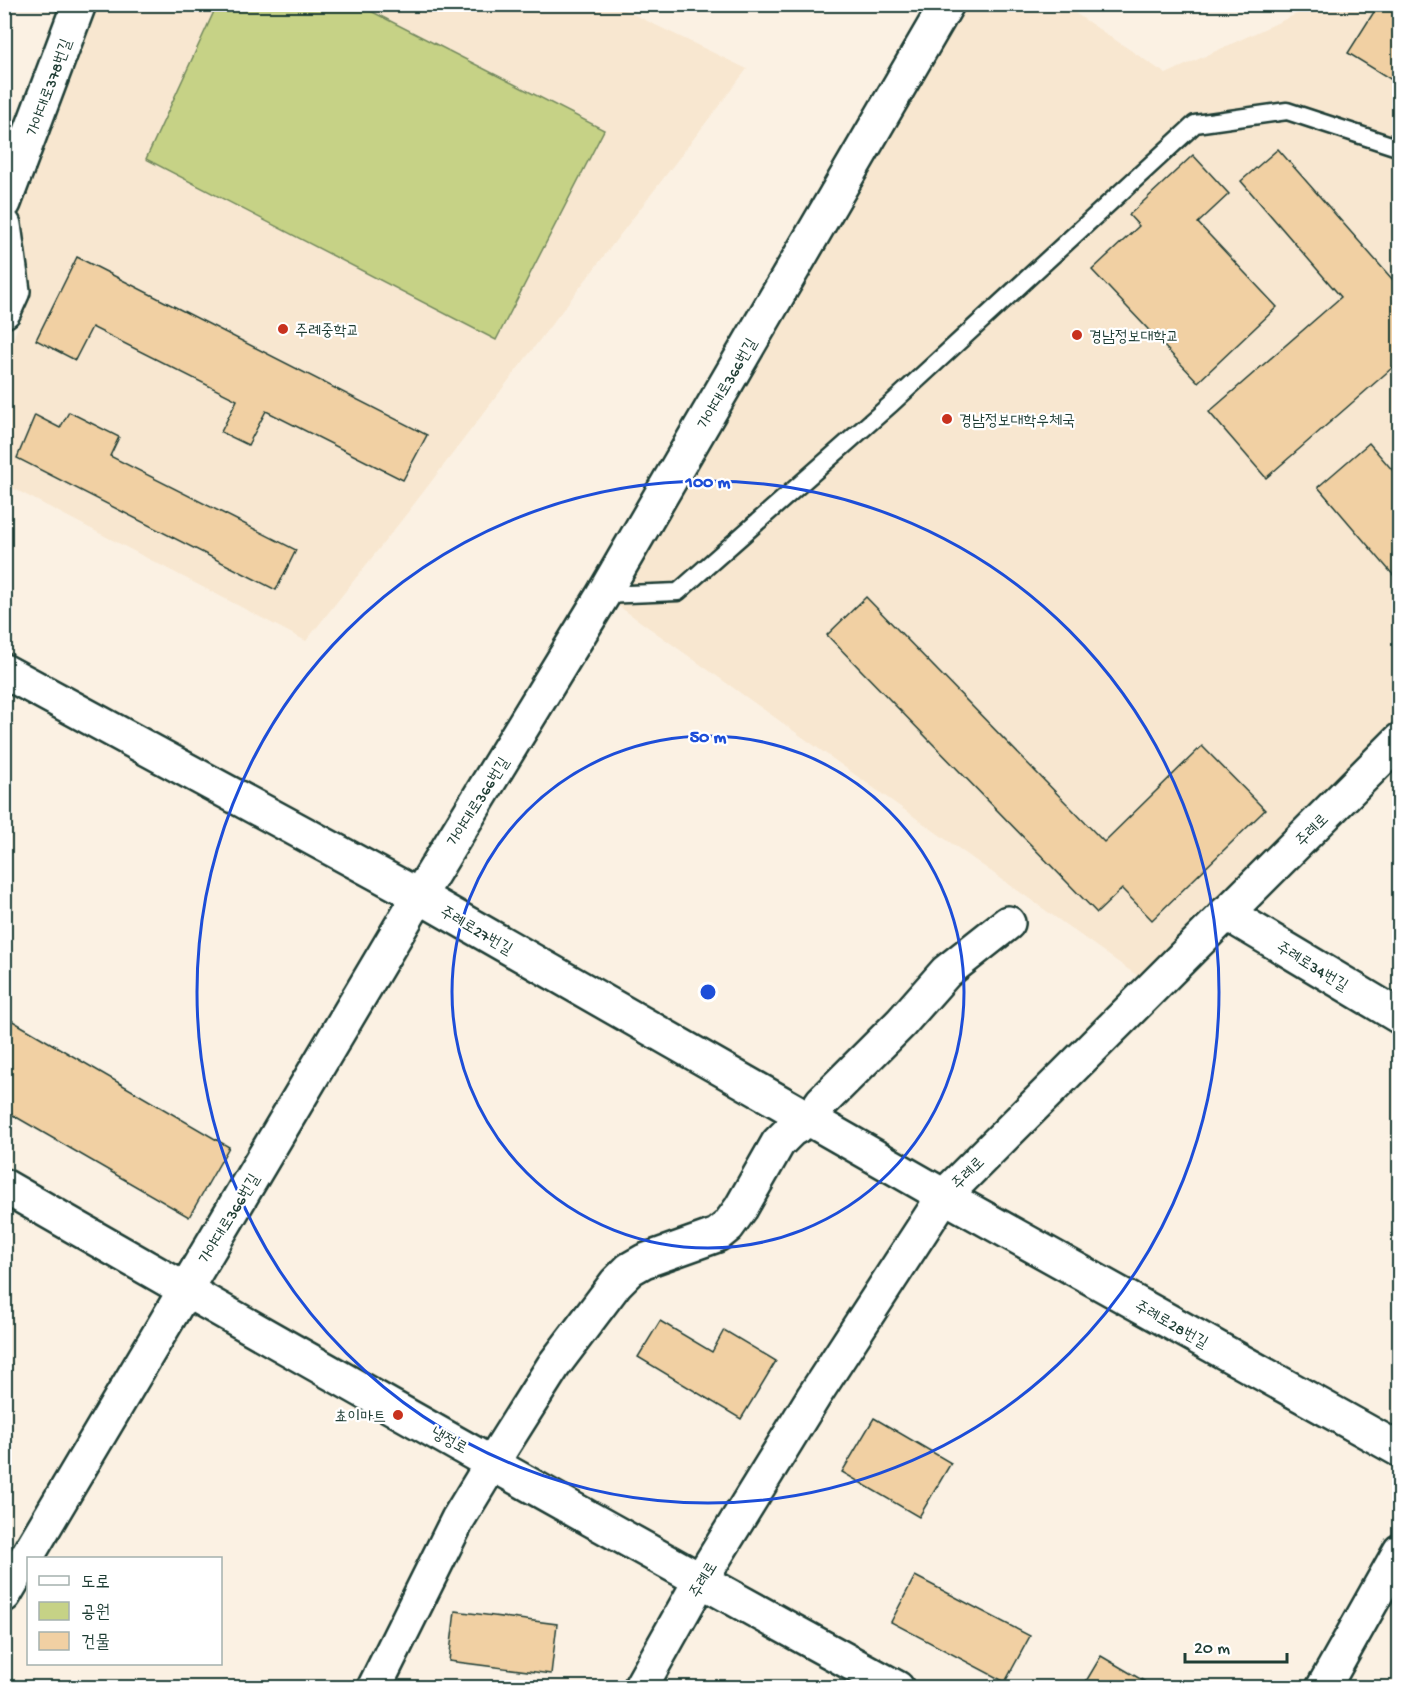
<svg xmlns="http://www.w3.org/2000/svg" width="1404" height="1692" viewBox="0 0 1404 1692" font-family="'Gochi Hand','Poor Story',sans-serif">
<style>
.built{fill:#f8e7d0}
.green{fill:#c6d286;stroke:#72885d;stroke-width:1.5}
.building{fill:#f1d0a3;stroke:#1f3d34;stroke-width:1.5}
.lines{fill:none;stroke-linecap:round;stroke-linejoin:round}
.lane-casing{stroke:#1f3d34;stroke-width:21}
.street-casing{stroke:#1f3d34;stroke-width:38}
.secondary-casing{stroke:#1f3d34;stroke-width:38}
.lane{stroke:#fff;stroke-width:16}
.street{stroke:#fff;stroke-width:33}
.secondary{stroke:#fff;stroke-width:33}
.ring{fill:none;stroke:#1d4ed8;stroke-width:3}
.poi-dot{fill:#c8321e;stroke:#fff;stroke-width:2}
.labels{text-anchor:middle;stroke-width:4.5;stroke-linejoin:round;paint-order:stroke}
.street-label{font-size:16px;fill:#1f3d34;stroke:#fff}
.poi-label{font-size:16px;fill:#1f3d34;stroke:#fff;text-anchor:start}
.centre{fill:#1d4ed8;stroke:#fff;stroke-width:3}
.ring-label{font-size:18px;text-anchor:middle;font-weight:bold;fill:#1d4ed8;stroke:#fff;stroke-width:4.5;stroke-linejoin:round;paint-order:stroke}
</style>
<rect width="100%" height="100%" fill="#fbf1e3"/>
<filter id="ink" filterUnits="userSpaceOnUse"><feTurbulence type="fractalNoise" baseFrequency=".0167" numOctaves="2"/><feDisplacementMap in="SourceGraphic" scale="12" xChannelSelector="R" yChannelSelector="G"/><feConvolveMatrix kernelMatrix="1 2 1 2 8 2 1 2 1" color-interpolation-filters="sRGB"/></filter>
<g filter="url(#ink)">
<path class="built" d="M 79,5 L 614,5 L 747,69 L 408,512 L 306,641 L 5,484 L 4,364 L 30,294 L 5,216 Z
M 947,5 L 1063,5 L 1166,74 L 1316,5 L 1399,5 L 1399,740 L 1153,987 L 603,595 Z"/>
<path class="green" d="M 217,5 L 359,5 L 604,130 L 496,340 L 146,159 Z"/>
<path class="building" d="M 1379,4 L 1400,4 L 1400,85 L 1348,53 Z
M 1278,149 L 1400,288 L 1400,361 L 1266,478 L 1209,412 L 1341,297 L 1241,181 Z
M 1193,155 L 1229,194 L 1198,223 L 1277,307 L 1198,382 L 1092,270 L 1139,226 L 1129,215 Z
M 77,257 L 427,435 L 403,480 L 266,411 L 248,445 L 221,432 L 237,400 L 92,327 L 75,360 L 36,340 Z
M 69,412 L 119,437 L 110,456 L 296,550 L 276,590 L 17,458 L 35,415 L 60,428 Z
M 1369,443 L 1400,479 L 1400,583 L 1318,487 Z
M 866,597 L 1104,842 L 1202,746 L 1265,810 L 1152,920 L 1122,889 L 1097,913 L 827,635 Z
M 4,1016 L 229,1147 L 189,1217 L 4,1110 Z
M 660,1321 L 712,1352 L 724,1330 L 776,1361 L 741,1419 L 638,1357 Z
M 874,1418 L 951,1463 L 919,1517 L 842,1472 Z
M 915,1576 L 1030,1636 L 1005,1682 L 891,1622 Z
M 455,1611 L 557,1624 L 551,1674 L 449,1661 Z
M 1101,1656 L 1154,1687 L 1154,1688 L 1082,1688 Z"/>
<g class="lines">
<defs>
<path id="lane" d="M 603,595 L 678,592 L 891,404 L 1195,124 L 1287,111 L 1400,148"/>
<path id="street" d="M 4,203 L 79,4
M 4,225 L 13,291 L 4,311
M 4,671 L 419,896 L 944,1196 L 1400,1450
M 1226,913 L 1400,1017
M 4,1595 L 419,896 L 603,595 L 947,4
M 374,1688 L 458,1519 L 492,1463 L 554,1365 L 616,1283 L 630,1269 L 644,1261 L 717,1235 L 728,1226 L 741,1208 L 778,1143 L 791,1130 L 810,1119 L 822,1102 L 901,1023 L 946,972 L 1008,923
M 1323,1688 L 1400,1551"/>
<path id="secondary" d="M 4,1186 C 300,1356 597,1525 897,1688
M 640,1688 L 700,1581 L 814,1396 L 944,1196 L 1400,740"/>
</defs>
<use href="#lane" class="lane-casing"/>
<use href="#street" class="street-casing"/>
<use href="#secondary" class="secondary-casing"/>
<use href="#lane" class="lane"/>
<use href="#street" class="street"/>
<use href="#secondary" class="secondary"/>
</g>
</g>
<g class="ring">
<circle cx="708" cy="992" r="256"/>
<circle cx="708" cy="992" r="511"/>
</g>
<g class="poi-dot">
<circle cx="283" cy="329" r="6"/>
<circle cx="1077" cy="335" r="6"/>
<circle cx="947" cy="419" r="6"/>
<circle cx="398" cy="1415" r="6"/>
</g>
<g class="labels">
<g class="street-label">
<text transform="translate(48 87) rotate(-70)" y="6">가야대로378번길</text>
<text transform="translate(726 383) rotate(-60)" y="6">가야대로366번길</text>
<text transform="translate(477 801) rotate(-58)" y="6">가야대로366번길</text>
<text transform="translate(1311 829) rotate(-45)" y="6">주례로</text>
<text transform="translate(477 929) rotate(30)" y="6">주례로27번길</text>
<text transform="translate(1313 965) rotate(31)" y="6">주례로34번길</text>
<text transform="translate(967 1172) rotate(-45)" y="6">주례로</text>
<text transform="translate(228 1218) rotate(-59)" y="6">가야대로366번길</text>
<text transform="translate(1172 1323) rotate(29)" y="6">주례로28번길</text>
<text transform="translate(450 1439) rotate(29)" y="6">냉정로</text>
<text transform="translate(702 1579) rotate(-59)" y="6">주례로</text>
</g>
<g class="poi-label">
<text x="295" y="335">주례중학교</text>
<text x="1089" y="341">경남정보대학교</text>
<text x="959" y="425">경남정보대학우체국</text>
<text x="386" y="1421" text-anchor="end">쵸이마트</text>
</g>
</g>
<circle cx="708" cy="992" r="9" class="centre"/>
<g class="ring-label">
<text x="708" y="487">100 m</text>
<text x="708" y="742">50 m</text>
</g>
<rect width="1404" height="1692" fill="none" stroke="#fff" stroke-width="24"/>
<rect x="12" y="12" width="1380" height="1668" fill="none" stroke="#1f3d34" stroke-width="2" filter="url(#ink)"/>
<rect x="27" y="1557" width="195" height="108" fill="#ffffff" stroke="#a5b1ae" stroke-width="1.5"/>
<rect x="39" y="1576" width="30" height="9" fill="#ffffff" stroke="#a5b1ae" stroke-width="1.5"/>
<text x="81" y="1587" font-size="18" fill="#1f3d34">도로</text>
<rect x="39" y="1602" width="30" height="18" fill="#c6d286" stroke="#a5b1ae" stroke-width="1.5"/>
<text x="81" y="1617" font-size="18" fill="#1f3d34">공원</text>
<rect x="39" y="1632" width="30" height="18" fill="#f1d0a3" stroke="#a5b1ae" stroke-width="1.5"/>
<text x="81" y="1647" font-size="18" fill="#1f3d34">건물</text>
<path d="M1185 1653v9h102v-9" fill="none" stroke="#1f3d34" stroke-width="3"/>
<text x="1194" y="1653" font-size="18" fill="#1f3d34" stroke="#ffffff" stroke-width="4.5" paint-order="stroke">20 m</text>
</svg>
